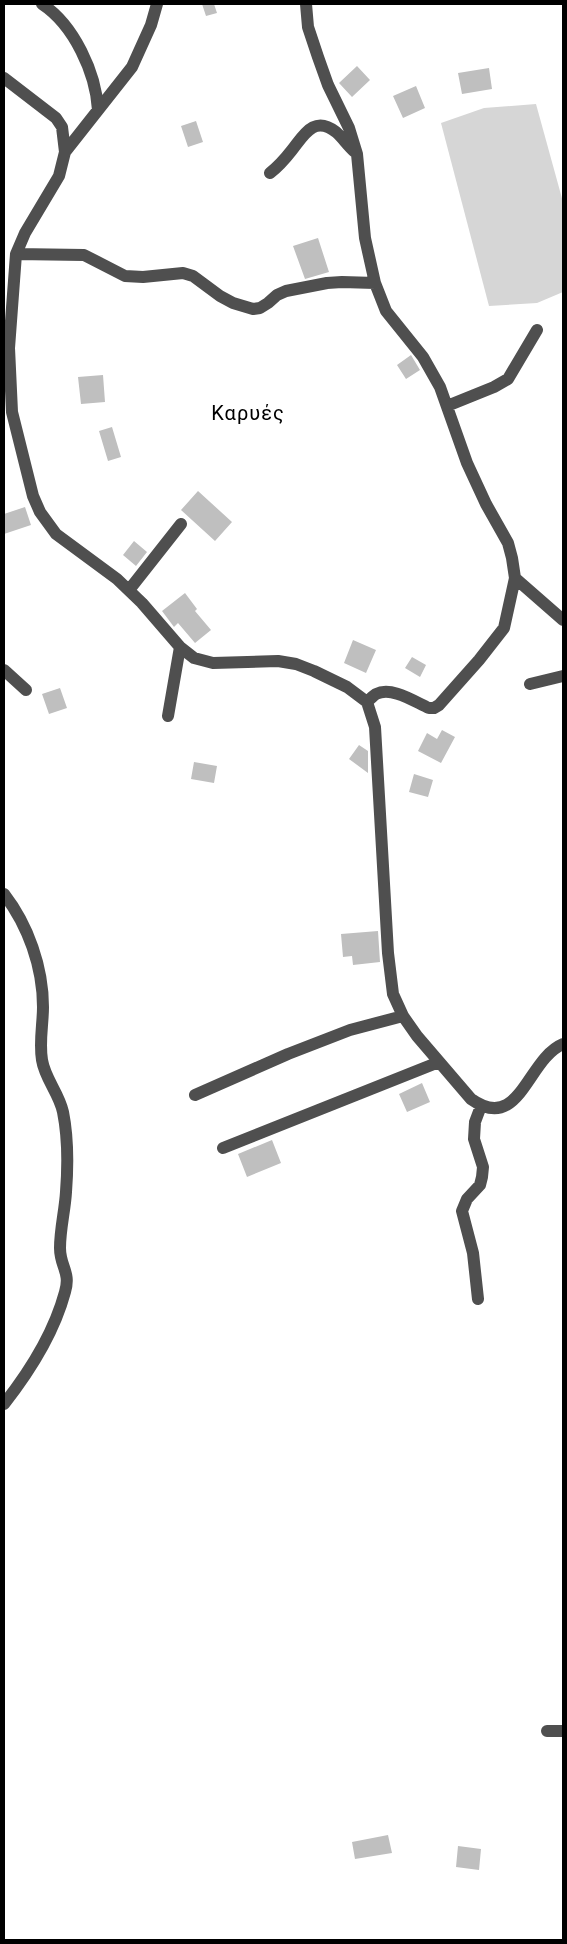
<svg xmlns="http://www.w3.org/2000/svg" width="567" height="1944" viewBox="0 0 567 1944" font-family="Roboto,sans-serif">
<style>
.green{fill:#d6d6d6}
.building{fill:#bfbfbf}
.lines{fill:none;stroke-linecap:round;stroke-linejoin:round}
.minor{stroke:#4f4f4f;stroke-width:12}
.labels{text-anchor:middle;stroke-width:4.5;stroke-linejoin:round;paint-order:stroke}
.quarter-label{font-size:20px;letter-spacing:1px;fill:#000;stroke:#fff}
</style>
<rect width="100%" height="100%" fill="#fff"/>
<path class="green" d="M 536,104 L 563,202 L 563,292 L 537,303 L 489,306 L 441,123 L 484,108 Z"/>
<path class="building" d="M 202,4 L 214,4 L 217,13 L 206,16 Z
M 357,66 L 370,80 L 352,97 L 339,83 Z
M 489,68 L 492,89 L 462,94 L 458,73 Z
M 416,86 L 425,108 L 403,118 L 393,96 Z
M 196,121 L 203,142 L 188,147 L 181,126 Z
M 318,238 L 329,272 L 305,279 L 293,246 Z
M 411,355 L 420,370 L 406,379 L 397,365 Z
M 103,375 L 105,402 L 81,404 L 78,377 Z
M 112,427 L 121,457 L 108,461 L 99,431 Z
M 198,491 L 232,522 L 215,541 L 181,510 Z
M 25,507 L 31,525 L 4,534 L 4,514 Z
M 134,541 L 147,552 L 136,566 L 123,555 Z
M 185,593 L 197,609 L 195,611 L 211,630 L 195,643 L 178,623 L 174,627 L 162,611 Z
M 353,640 L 376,650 L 366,673 L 344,663 Z
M 412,657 L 426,665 L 420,677 L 405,668 Z
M 60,688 L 67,708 L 49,714 L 42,694 Z
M 442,730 L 455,737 L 441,763 L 418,751 L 427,733 L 437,739 Z
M 359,745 L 368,751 L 368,773 L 349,759 Z
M 194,762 L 217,766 L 214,783 L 191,779 Z
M 414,774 L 433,780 L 428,797 L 409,792 Z
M 378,931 L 380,962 L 353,965 L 352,956 L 343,957 L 341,934 Z
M 422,1083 L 430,1102 L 407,1112 L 399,1094 Z
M 272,1140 L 281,1163 L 247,1177 L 238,1154 Z
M 388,1835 L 392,1853 L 355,1859 L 352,1842 Z
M 458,1846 L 481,1849 L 479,1870 L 456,1867 Z"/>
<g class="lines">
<path class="minor" d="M 42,4 C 74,25 96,73 98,110
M 306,4 L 308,27 L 318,57 L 328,85 L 349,128 L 357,154 L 365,238 L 375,283 L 386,311 L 423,357 L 440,387 L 467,463 L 486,504 L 508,543 L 512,558 L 515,578 L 504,628 L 479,660 L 439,705 L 434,708 L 429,708 C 415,702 392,686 376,694 C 373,696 370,699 367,702
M 4,78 L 56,118 L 62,127 L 65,152 L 59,176 L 25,233 L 16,254 L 9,348 L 12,412 L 33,496 L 40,512 L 56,534 L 117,579 L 142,603 L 180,647 L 194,658 L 213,663 L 278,661 L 296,664 L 314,671 L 347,687 L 367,702 L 375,727 L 388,953 L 393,994 L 403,1016 L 417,1036 L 471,1099 C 520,1134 527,1059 563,1044
M 65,152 L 132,67 L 151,25 L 157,4
M 270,173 C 279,166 285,159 292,150 C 304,135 314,115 336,132 C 343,138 348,146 355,152
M 16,254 L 84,255 L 125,276 L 143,277 L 183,273 L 193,276 L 220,296 L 233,303 L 253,309 L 260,308 L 268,303 L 277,295 L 286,291 L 327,283 L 342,282 L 375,283
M 447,406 L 494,387 L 508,379 L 537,330
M 515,578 L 563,620
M 129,590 L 181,524
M 4,670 L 26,690
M 530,684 L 563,676
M 168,716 L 180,647
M 4,894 C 28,925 43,967 43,1007 C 43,1024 39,1042 42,1060 C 45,1079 59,1093 63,1112 C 68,1137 68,1166 66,1192 C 65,1210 60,1229 60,1248 C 60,1267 71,1272 65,1292 C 54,1333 30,1371 4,1404
M 195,1095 L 288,1054 L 350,1030 L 403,1016
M 223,1148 L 439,1062
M 478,1299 L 473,1253 L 462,1211 L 467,1199 L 480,1185 L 482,1177 L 483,1167 L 474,1139 L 475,1122 L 481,1106
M 547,1731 L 563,1731"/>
</g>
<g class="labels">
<g class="quarter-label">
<text x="248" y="420">Καρυές</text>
</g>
</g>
<rect width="567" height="1944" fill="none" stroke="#000000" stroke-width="10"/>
</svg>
